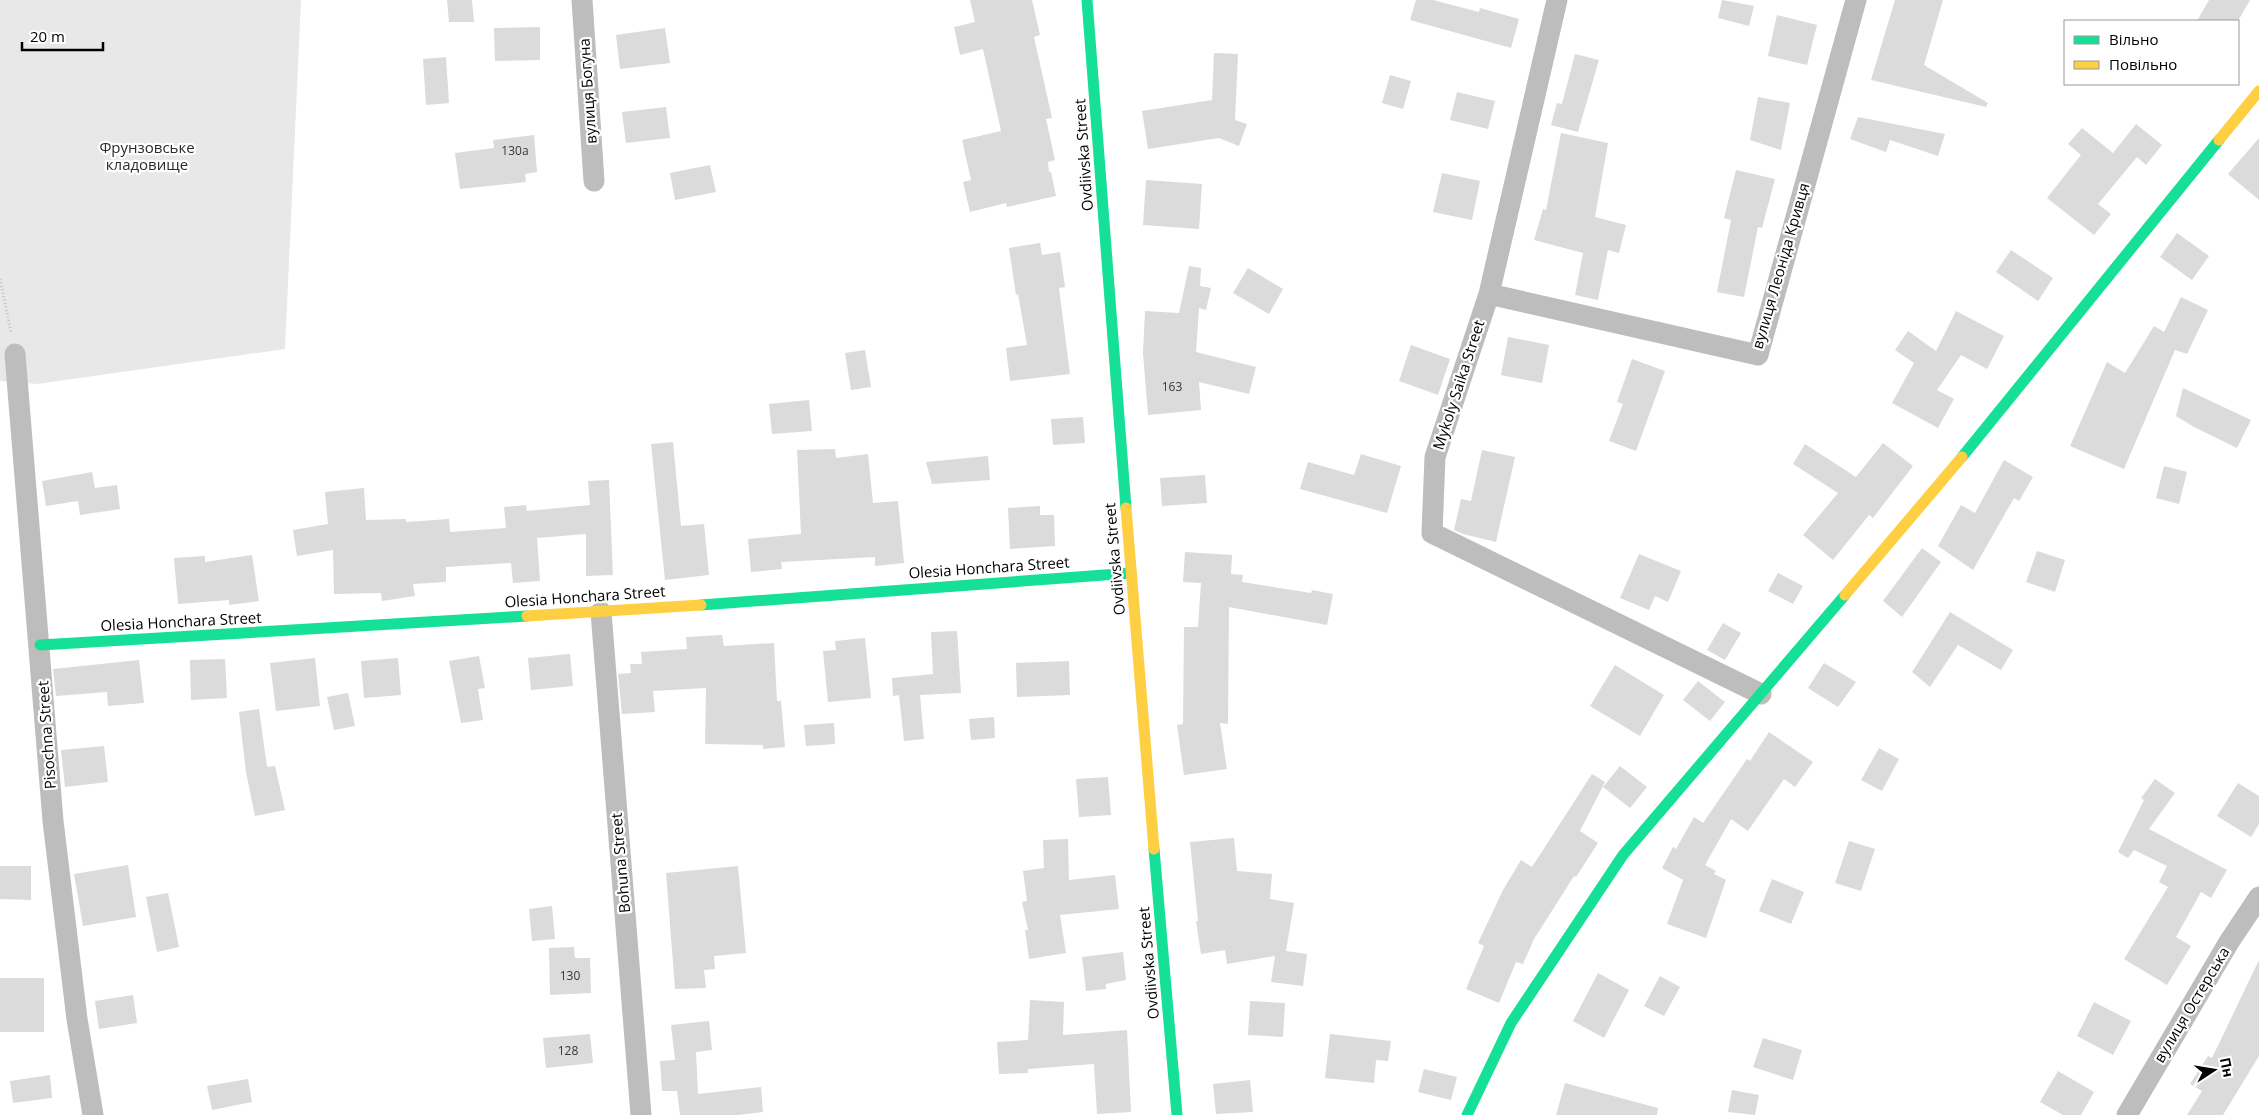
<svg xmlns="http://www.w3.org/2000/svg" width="2259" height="1115" viewBox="0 0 2259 1115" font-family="'Open Sans',sans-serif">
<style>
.green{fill:#e8e8e8}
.building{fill:#dbdbdb}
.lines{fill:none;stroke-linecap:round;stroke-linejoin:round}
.path{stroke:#c2c2c2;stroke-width:3;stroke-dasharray:1 2.5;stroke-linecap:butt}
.street{stroke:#bdbdbd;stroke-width:21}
.fast{stroke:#16e098;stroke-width:11}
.slow{stroke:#ffcf43;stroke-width:11}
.labels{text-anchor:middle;stroke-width:4.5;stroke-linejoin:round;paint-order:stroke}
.number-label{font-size:12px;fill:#373737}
.street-label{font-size:15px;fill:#000;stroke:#fff}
.park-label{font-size:15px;fill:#2c2c2c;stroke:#fff}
</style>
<rect width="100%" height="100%" fill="#fff"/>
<path class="green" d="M 0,0 L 301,0 L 285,349 L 37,384 L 0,381 Z"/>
<path class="building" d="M 447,0 L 472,0 L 474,22 L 449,22 Z
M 970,0 L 1032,0 L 1040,35 L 1034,37 L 1052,118 L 1046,119 L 1055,160 L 1048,162 L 1049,172 L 1051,172 L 1056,196 L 1007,207 L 1006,203 L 970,212 L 963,182 L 971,180 L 962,140 L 1001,131 L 983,49 L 960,55 L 954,27 L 975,22 Z
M 1416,0 L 1433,0 L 1479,12 L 1480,8 L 1519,19 L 1511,48 L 1410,20 Z
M 1722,0 L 1754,6 L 1749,26 L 1718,18 Z
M 1895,0 L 1943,0 L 1924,65 L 1988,103 L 1986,107 L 1871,80 Z
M 2209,0 L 2250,0 L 2238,21 L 2197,21 Z
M 1777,15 L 1817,25 L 1807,65 L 1768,56 Z
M 540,27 L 540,60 L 495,61 L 494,28 Z
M 665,28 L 670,63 L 620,69 L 616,35 Z
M 1214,53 L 1238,54 L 1235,120 L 1247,124 L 1239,146 L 1219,138 L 1148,149 L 1142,111 L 1212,100 Z
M 1575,54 L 1599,60 L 1578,132 L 1551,125 L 1557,103 L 1562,104 Z
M 446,57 L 449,103 L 426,105 L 423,59 Z
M 1390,75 L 1411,81 L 1403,109 L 1382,103 Z
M 1457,92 L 1495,101 L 1488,129 L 1450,120 Z
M 1758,97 L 1790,103 L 1781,150 L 1750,140 Z
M 666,107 L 670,138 L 626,143 L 622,112 Z
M 1858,117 L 1945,134 L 1938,156 L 1890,140 L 1886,152 L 1850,139 Z
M 2136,124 L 2162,145 L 2146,165 L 2137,157 L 2098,204 L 2111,214 L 2094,235 L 2047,198 L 2081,155 L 2068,144 L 2082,128 L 2113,153 Z
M 1561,133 L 1608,143 L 1595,217 L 1626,225 L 1619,253 L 1608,250 L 1598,300 L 1575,295 L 1583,253 L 1534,240 L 1543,209 L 1546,210 Z
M 534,135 L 537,172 L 525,174 L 526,182 L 460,189 L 455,153 L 494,148 L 493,140 Z
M 2259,138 L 2259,200 L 2228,174 Z
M 710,165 L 716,192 L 675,200 L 670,173 Z
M 1736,170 L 1775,179 L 1762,228 L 1758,227 L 1744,297 L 1717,292 L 1731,220 L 1724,218 Z
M 1442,173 L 1480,181 L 1472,220 L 1433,212 Z
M 1146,180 L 1202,184 L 1199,229 L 1143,225 Z
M 2177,233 L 2209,256 L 2192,280 L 2160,257 Z
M 1040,243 L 1042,255 L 1060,252 L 1065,287 L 1059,288 L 1070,374 L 1010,381 L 1006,348 L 1027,345 L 1018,294 L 1016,295 L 1009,248 Z
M 2011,250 L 2053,278 L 2038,301 L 1996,272 Z
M 1189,266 L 1201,268 L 1200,286 L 1211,288 L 1206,310 L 1199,308 L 1196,352 L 1256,367 L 1249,394 L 1199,382 L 1201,410 L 1148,415 L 1143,353 L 1145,311 L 1179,313 Z
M 1248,268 L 1283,289 L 1269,314 L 1233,293 Z
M 2181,297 L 2208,310 L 2187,354 L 2175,350 L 2124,469 L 2070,446 L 2107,362 L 2125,373 L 2154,326 L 2164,332 Z
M 1956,311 L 2004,336 L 1987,369 L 1961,355 L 1937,390 L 1954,399 L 1938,428 L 1892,403 L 1914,363 L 1895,350 L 1908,331 L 1936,351 Z
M 1508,337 L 1549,345 L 1542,383 L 1501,375 Z
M 1411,345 L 1450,359 L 1438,395 L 1399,381 Z
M 865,350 L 871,387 L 851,390 L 845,353 Z
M 1632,359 L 1665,371 L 1636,451 L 1609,441 L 1623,404 L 1617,402 Z
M 2183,388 L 2251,420 L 2237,448 L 2194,427 L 2176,416 Z
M 809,400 L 812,431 L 772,434 L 769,404 Z
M 1083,417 L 1085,443 L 1053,445 L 1051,419 Z
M 673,442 L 681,526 L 704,524 L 709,575 L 665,580 L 651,444 Z
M 1883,443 L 1913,466 L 1873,518 L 1869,515 L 1833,560 L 1803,535 L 1838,493 L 1793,464 L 1805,444 L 1856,477 Z
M 835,449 L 836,458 L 868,454 L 873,503 L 898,501 L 904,563 L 875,566 L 875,557 L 781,562 L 782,569 L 751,572 L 748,539 L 801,534 L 797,450 Z
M 1482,450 L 1515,457 L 1496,542 L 1463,534 L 1454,530 L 1461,499 L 1471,501 Z
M 1361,454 L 1401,466 L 1387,513 L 1300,489 L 1308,462 L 1354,475 Z
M 988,456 L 990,480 L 932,484 L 926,462 Z
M 2004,460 L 2033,477 L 2019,501 L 2014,498 L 1973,570 L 1938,546 L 1961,505 L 1975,513 Z
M 2164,466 L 2187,472 L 2179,504 L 2156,498 Z
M 92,472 L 95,488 L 117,485 L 120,509 L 80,515 L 78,501 L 46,506 L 42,481 Z
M 1205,475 L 1207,503 L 1162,506 L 1160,478 Z
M 609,480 L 613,575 L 586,576 L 586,534 L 537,538 L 540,581 L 513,583 L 511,563 L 446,567 L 446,582 L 413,584 L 415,596 L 382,601 L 381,593 L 334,594 L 333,550 L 297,556 L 293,530 L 328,524 L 325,492 L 364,488 L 366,520 L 406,519 L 406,522 L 449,519 L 450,532 L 506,528 L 504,507 L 526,505 L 527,511 L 590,505 L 588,481 Z
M 1040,506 L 1040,515 L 1054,515 L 1055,546 L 1010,549 L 1008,508 Z
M 1922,548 L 1941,562 L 1902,617 L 1883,601 Z
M 2037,551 L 2065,560 L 2055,592 L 2026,582 Z
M 1185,552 L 1232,555 L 1231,574 L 1243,575 L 1242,582 L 1311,593 L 1312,590 L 1333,594 L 1327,625 L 1229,607 L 1228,724 L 1220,723 L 1227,769 L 1184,775 L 1177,725 L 1183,724 L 1184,627 L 1198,627 L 1201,583 L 1183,582 Z
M 1639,554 L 1681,571 L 1668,602 L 1655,596 L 1649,610 L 1620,598 Z
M 252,555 L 259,601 L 229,605 L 229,600 L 178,604 L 174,558 L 205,556 L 205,562 Z
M 1778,573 L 1803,586 L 1793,604 L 1768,591 Z
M 1950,612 L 2013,650 L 2001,670 L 1958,645 L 1930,687 L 1912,672 Z
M 1723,623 L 1741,633 L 1725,660 L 1707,650 Z
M 957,631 L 961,693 L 920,695 L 924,739 L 904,741 L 899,695 L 893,696 L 892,678 L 933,674 L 931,632 Z
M 722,635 L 724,646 L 774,643 L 777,701 L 781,701 L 785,747 L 763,749 L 763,745 L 705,744 L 706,688 L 653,691 L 655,712 L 622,714 L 618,674 L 631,673 L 630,664 L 642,664 L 641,652 L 687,649 L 686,637 Z
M 865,638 L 871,698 L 828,702 L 823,651 L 836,650 L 835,641 Z
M 570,654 L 573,686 L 531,690 L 528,658 Z
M 479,656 L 485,688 L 478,689 L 483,720 L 461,723 L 449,661 Z
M 315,658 L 320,706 L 276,711 L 270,663 Z
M 398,658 L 401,695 L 364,698 L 361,661 Z
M 225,659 L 227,698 L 191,700 L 190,660 Z
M 139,660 L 144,703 L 108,706 L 107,692 L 56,696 L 53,669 Z
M 1069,661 L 1070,695 L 1017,697 L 1016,663 Z
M 1824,663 L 1856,682 L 1838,707 L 1808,688 Z
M 1615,665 L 1664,695 L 1640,736 L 1590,706 Z
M 1698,681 L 1725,702 L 1710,721 L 1683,700 Z
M 348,693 L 355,726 L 334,730 L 327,697 Z
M 259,709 L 267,767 L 275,766 L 285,810 L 255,816 L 246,772 L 239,712 Z
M 994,717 L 995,738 L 971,740 L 969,719 Z
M 834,723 L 835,744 L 806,746 L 804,725 Z
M 1769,732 L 1813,762 L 1795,787 L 1784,779 L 1748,831 L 1731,819 L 1705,865 L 1716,871 L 1714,874 L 1726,880 L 1706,938 L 1667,924 L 1683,880 L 1662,868 L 1673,847 L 1676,849 L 1694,817 L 1703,823 L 1747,759 L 1750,761 Z
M 104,746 L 108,782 L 65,787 L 61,750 Z
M 1879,748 L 1899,759 L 1882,791 L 1861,780 Z
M 1620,766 L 1647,787 L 1630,808 L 1603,787 Z
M 1592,774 L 1605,782 L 1580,831 L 1598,843 L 1576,877 L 1574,876 L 1534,939 L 1523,964 L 1516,962 L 1499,1003 L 1466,989 L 1484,946 L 1478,943 L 1503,890 L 1521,860 L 1532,867 Z
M 1108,777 L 1111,815 L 1079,817 L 1076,779 Z
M 2155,779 L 2175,793 L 2149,829 L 2227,870 L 2211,898 L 2201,892 L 2176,937 L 2191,946 L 2167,985 L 2124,959 L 2168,887 L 2159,882 L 2167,866 L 2134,850 L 2128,858 L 2118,852 L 2144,800 L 2141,798 Z
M 2238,783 L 2259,796 L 2259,824 L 2251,837 L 2217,816 Z
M 1234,838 L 1237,871 L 1272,874 L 1270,899 L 1294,903 L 1286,951 L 1307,954 L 1303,986 L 1271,982 L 1275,956 L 1227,964 L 1225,950 L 1201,954 L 1196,921 L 1198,921 L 1190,842 Z
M 1068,839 L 1069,880 L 1115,875 L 1119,909 L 1060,915 L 1066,953 L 1029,959 L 1025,930 L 1028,930 L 1022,902 L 1027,901 L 1023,871 L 1044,868 L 1043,840 Z
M 1849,841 L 1875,849 L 1861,891 L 1835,883 Z
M 128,865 L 136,917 L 83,926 L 74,874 Z
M 0,866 L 31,866 L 31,900 L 0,899 Z
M 738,866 L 746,953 L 714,956 L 715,969 L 704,970 L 706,988 L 675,989 L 666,873 Z
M 1772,879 L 1804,892 L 1791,924 L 1759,911 Z
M 168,893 L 179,947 L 157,952 L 146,897 Z
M 552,906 L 555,939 L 532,941 L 529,909 Z
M 574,947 L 575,958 L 590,958 L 591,993 L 550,995 L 549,948 Z
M 1123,952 L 1126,980 L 1106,984 L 1106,989 L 1086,991 L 1082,957 Z
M 2259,960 L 2259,1056 L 2223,1115 L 2187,1115 L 2202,1091 L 2190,1084 L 2208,1056 L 2212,1058 Z
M 1598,973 L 1629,990 L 1604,1038 L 1573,1021 Z
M 1660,976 L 1680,987 L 1664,1016 L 1644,1006 Z
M 0,978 L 44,978 L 44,1032 L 0,1032 Z
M 133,995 L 137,1023 L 99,1029 L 95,1001 Z
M 1030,1000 L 1064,1002 L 1063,1035 L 1127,1030 L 1131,1112 L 1097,1114 L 1094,1064 L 1028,1069 L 1028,1073 L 999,1074 L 997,1042 L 1028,1040 Z
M 1250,1001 L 1285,1003 L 1283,1037 L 1248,1035 Z
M 2094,1002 L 2131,1021 L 2113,1055 L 2077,1036 Z
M 709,1021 L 712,1050 L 696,1052 L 698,1094 L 761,1087 L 763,1112 L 738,1115 L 680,1115 L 677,1091 L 662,1091 L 660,1061 L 675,1060 L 671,1025 Z
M 590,1034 L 593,1063 L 546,1068 L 543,1038 Z
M 1330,1034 L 1391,1041 L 1388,1061 L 1376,1060 L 1374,1083 L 1325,1078 Z
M 1763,1038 L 1802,1050 L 1793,1080 L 1753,1067 Z
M 1424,1069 L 1457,1077 L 1451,1100 L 1418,1092 Z
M 2058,1071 L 2094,1092 L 2081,1115 L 2063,1115 L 2040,1102 Z
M 50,1075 L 52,1098 L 13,1103 L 10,1081 Z
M 248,1079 L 252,1102 L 212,1110 L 207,1086 Z
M 1250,1080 L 1253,1112 L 1216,1114 L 1213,1084 Z
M 1565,1083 L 1658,1108 L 1657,1115 L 1556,1115 Z
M 1732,1090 L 1759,1095 L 1755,1115 L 1728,1112 Z"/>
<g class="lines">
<path class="path" d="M 0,279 L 11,332"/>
<path class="street" d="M 582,0 L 594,181
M 1557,0 L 1489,294 L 1435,457 L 1432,533 L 1761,694
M 1489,294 L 1758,355 L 1856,0
M 15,354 L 53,821 L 77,1019 L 93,1115
M 601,612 L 641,1115
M 2127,1115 L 2229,942 L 2259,897"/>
<path class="fast" d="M 1087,0 L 1126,508
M 1962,457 L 2219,140
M 701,605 L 1131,573
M 40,645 L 527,616
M 1154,849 L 1177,1115
M 1467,1115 L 1511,1023 L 1623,855 L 1845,595"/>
<path class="slow" d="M 2219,140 L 2259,91
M 1126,508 L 1154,849
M 1845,595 L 1962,457
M 527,616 L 701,605"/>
</g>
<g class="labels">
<g class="number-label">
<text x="515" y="155">130а</text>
<text x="1172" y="391">163</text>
<text x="570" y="980">130</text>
<text x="568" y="1055">128</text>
</g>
<g class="street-label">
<text transform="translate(588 91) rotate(-94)" y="5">вулиця Богуна</text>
<text transform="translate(1084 155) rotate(-94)" y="5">Ovdiivska Street</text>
<text transform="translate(1781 266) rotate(-74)" y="5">вулиця Леоніда Кривця</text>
<text transform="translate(1459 385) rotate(-72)" y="5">Mykoly Saika Street</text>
<text transform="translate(1115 559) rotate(-95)" y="5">Ovdiivska Street</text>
<text transform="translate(989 568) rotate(-4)" y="5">Olesia Honchara Street</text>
<text transform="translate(585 597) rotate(-4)" y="5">Olesia Honchara Street</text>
<text transform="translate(181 622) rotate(-3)" y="5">Olesia Honchara Street</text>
<text transform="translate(47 735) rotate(-94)" y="5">Pisochna Street</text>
<text transform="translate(621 863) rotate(-95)" y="5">Bohuna Street</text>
<text transform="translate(1149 963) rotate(-95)" y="5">Ovdiivska Street</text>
<text transform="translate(2192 1005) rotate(-59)" y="5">вулиця Остерська</text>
</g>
<g class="park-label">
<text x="147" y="153">Фрунзовське<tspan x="147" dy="17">кладовище</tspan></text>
</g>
</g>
<rect x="2064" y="20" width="175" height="65" fill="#ffffff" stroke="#999999"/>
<rect x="2074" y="36" width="25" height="8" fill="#16e098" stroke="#999999"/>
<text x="2109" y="45" font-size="15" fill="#000000">Вільно</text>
<rect x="2074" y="61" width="25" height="8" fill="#ffcf43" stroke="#999999"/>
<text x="2109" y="70" font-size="15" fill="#000000">Повільно</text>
<g transform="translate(2214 1070) rotate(78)" stroke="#ffffff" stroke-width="4" paint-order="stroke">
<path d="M0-4L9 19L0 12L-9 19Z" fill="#000000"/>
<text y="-8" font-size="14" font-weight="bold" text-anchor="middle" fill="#000000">Пн</text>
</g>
<path d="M22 42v8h81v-8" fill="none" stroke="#000000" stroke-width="2.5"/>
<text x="30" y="42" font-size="15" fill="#000000" stroke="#ffffff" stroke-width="4" paint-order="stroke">20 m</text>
</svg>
